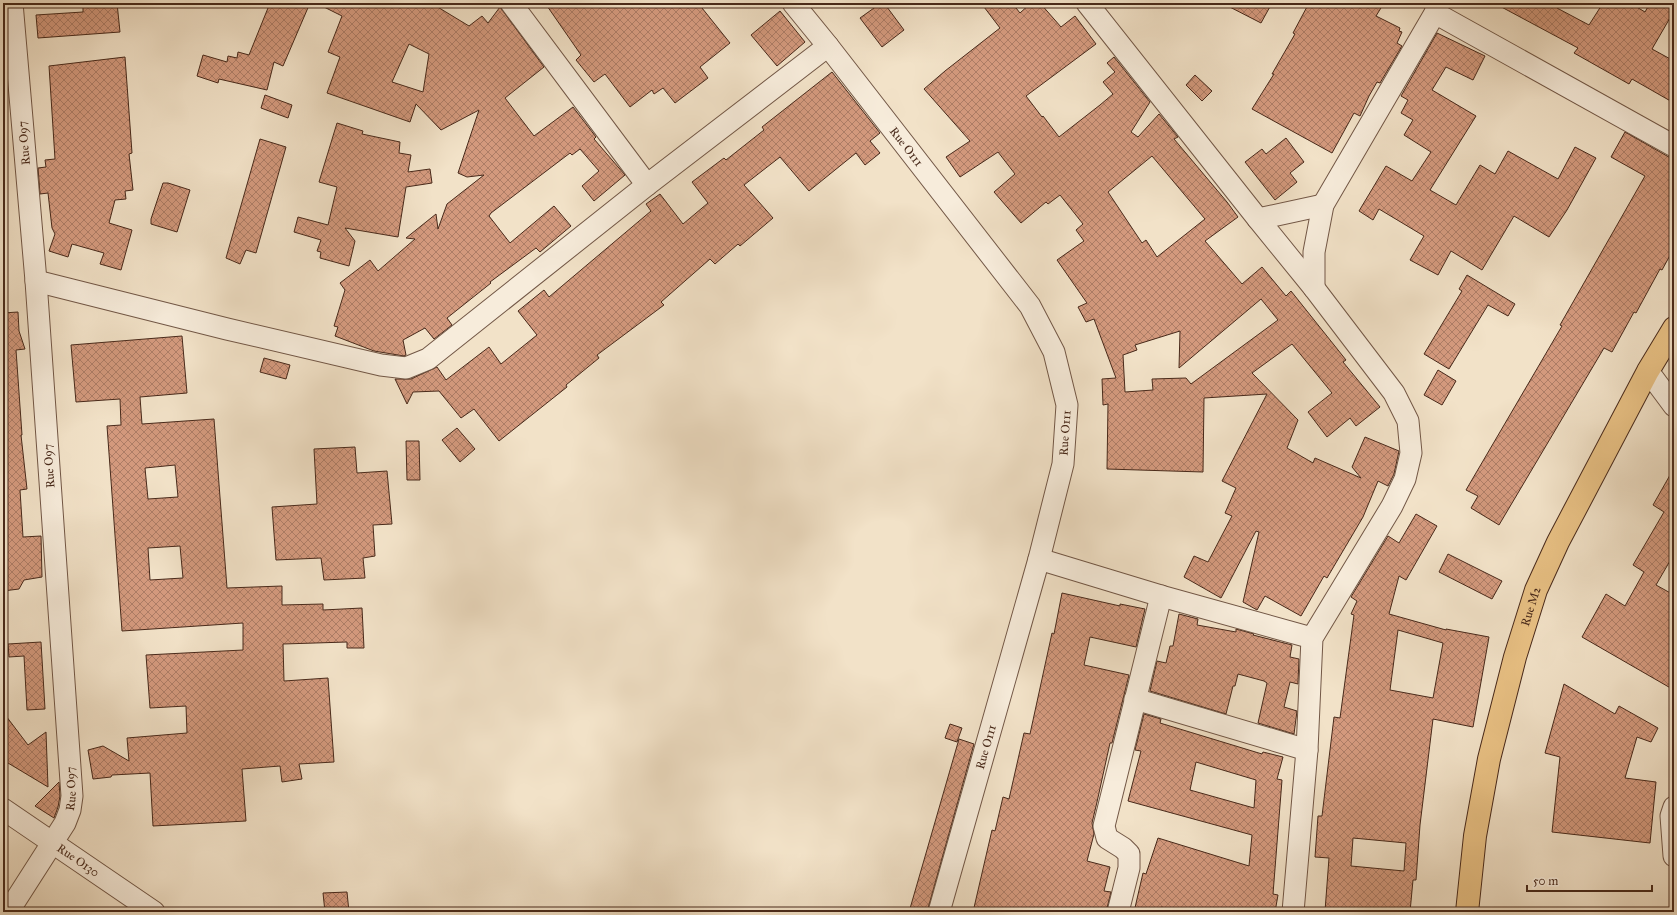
<svg xmlns="http://www.w3.org/2000/svg" width="1677" height="915" viewBox="0 0 1677 915" font-family="'IM FELL Great Primer',serif">
<style>
.building{fill:url(#building-cross-hatch);stroke:#48291a;fill-rule:evenodd}
.lines{fill:none;stroke-linecap:round;stroke-linejoin:round}
.minor-casing{stroke:#725746;stroke-width:23}
.major-casing{stroke:#48291a;stroke-width:24}
.minor{stroke:#f7ecdb;stroke-width:21}
.major{stroke:#e9c184;stroke-width:22}
.labels{text-anchor:middle;stroke-width:3.5;stroke-linejoin:round;paint-order:stroke}
.street-label{font-size:12px;fill:#48291a;stroke:#f7ecdb}
</style>
<defs>
<pattern id="building-cross-hatch" width="8" height="8" patternUnits="userSpaceOnUse"><rect width="8" height="8" fill="#d3997d"/><path d="M0 0l8 8M0 8l8-8" fill="none" stroke="#ad7d66"/></pattern>
</defs>
<rect width="100%" height="100%" fill="#f2e2c8"/>
<filter id="stains"><feTurbulence type="fractalNoise" baseFrequency=".005" numOctaves="4"/><feColorMatrix values="0 0 0 0 .2 0 0 0 0 .09 0 0 0 0 .02 0 0 0 .5 -.17"/></filter>
<radialGradient id="worn" r=".72"><stop offset=".6" stop-color="#630" stop-opacity="0"/><stop offset="1" stop-color="#630" stop-opacity=".3"/></radialGradient>
<path class="building" d="M 83,3 L 117,3 L 120,32 L 38,38 L 36,15 L 83,12 Z
M 270,3 L 310,3 L 283,66 L 274,62 L 267,90 L 219,79 L 218,83 L 197,76 L 203,55 L 227,62 L 228,56 L 237,58 L 238,52 L 249,55 Z
M 316,3 L 431,3 L 469,26 L 482,16 L 488,23 L 500,7 L 544,67 L 505,98 L 534,136 L 573,107 L 596,137 L 594,139 L 625,175 L 594,201 L 582,186 L 599,171 L 580,149 L 572,155 L 570,153 L 491,213 L 489,216 L 510,243 L 554,206 L 571,226 L 540,252 L 536,248 L 490,282 L 491,283 L 447,318 L 452,325 L 434,339 L 425,328 L 403,340 L 406,355 L 404,356 L 374,351 L 335,336 L 338,327 L 334,326 L 345,290 L 340,283 L 370,260 L 378,271 L 415,239 L 406,238 L 436,214 L 438,229 L 447,204 L 484,175 L 467,177 L 458,173 L 479,110 L 441,130 L 416,104 L 410,122 L 327,93 L 340,57 L 328,52 L 342,16 ZM 409,44 L 429,54 L 423,92 L 392,82 Z
M 545,3 L 698,3 L 730,43 L 700,67 L 708,78 L 675,103 L 663,88 L 654,94 L 652,90 L 630,107 L 605,74 L 594,82 L 576,60 L 581,55 Z
M 881,3 L 884,3 L 904,30 L 882,47 L 860,18 Z
M 981,3 L 1012,3 L 1020,13 L 1031,3 L 1040,3 L 1061,27 L 1075,16 L 1096,44 L 1026,96 L 1042,117 L 1043,116 L 1059,137 L 1100,105 L 1113,94 L 1103,82 L 1115,72 L 1107,63 L 1114,57 L 1150,102 L 1131,132 L 1138,137 L 1159,114 L 1178,137 L 1174,139 L 1227,202 L 1238,217 L 1205,241 L 1242,284 L 1262,267 L 1286,296 L 1291,291 L 1346,360 L 1343,362 L 1380,407 L 1356,426 L 1350,418 L 1327,437 L 1308,412 L 1332,393 L 1292,344 L 1252,373 L 1298,420 L 1287,448 L 1313,463 L 1315,458 L 1361,478 L 1352,467 L 1365,437 L 1399,451 L 1394,474 L 1388,486 L 1378,481 L 1363,517 L 1327,578 L 1324,576 L 1301,616 L 1265,596 L 1257,610 L 1243,602 L 1259,532 L 1256,531 L 1221,598 L 1184,577 L 1194,556 L 1208,562 L 1232,516 L 1225,513 L 1236,488 L 1222,481 L 1267,394 L 1204,398 L 1203,472 L 1107,469 L 1108,404 L 1103,405 L 1102,379 L 1116,378 L 1094,319 L 1086,322 L 1078,307 L 1087,303 L 1057,260 L 1084,241 L 1076,230 L 1083,224 L 1060,195 L 1048,204 L 1046,202 L 1021,223 L 994,192 L 1015,174 L 998,152 L 960,177 L 946,157 L 970,141 L 924,89 L 945,71 L 1000,28 ZM 1152,156 L 1205,219 L 1157,257 L 1146,240 L 1142,243 L 1108,192 ZM 1261,299 L 1278,320 L 1191,384 L 1186,378 L 1152,379 L 1153,390 L 1125,392 L 1123,355 L 1137,350 L 1135,345 L 1180,331 L 1179,368 Z
M 1222,3 L 1272,3 L 1261,23 Z
M 1309,3 L 1384,3 L 1376,16 L 1400,28 L 1399,31 L 1402,32 L 1397,43 L 1402,46 L 1380,83 L 1377,82 L 1369,96 L 1360,116 L 1354,113 L 1332,153 L 1252,109 L 1274,74 L 1272,74 L 1295,34 L 1293,33 Z
M 1494,3 L 1560,3 L 1557,8 L 1589,25 L 1603,3 L 1630,3 L 1645,12 L 1650,3 L 1674,3 L 1674,11 L 1652,49 L 1674,61 L 1674,103 L 1632,79 L 1629,84 L 1574,53 L 1578,48 Z
M 780,11 L 805,42 L 777,66 L 751,35 Z
M 1437,33 L 1485,56 L 1473,80 L 1446,67 L 1432,90 L 1476,116 L 1430,190 L 1456,205 L 1480,165 L 1495,174 L 1508,151 L 1558,179 L 1575,147 L 1596,158 L 1567,210 L 1549,237 L 1514,216 L 1482,270 L 1451,251 L 1438,275 L 1410,260 L 1424,236 L 1379,209 L 1373,220 L 1359,211 L 1386,166 L 1412,181 L 1431,152 L 1404,135 L 1413,120 L 1401,113 L 1408,100 L 1401,96 Z
M 125,57 L 132,153 L 129,154 L 133,190 L 125,191 L 126,199 L 115,200 L 109,223 L 132,230 L 121,270 L 100,264 L 104,253 L 72,244 L 68,257 L 49,251 L 55,234 L 52,228 L 48,193 L 40,194 L 38,168 L 46,167 L 45,160 L 55,159 L 49,66 Z
M 832,72 L 880,133 L 870,141 L 880,153 L 865,165 L 856,153 L 809,191 L 780,157 L 744,185 L 773,218 L 740,246 L 738,244 L 715,264 L 710,259 L 661,302 L 664,305 L 597,355 L 599,358 L 566,385 L 567,387 L 499,441 L 474,409 L 461,418 L 439,391 L 413,392 L 407,404 L 395,379 L 411,379 L 437,367 L 446,380 L 489,347 L 501,364 L 537,335 L 518,311 L 544,290 L 549,297 L 651,211 L 646,204 L 660,194 L 683,224 L 708,203 L 692,182 L 724,158 L 726,160 L 764,130 L 762,127 Z
M 1195,75 L 1212,91 L 1202,101 L 1186,85 Z
M 265,95 L 292,105 L 288,118 L 261,108 Z
M 337,123 L 363,131 L 362,134 L 400,142 L 399,153 L 411,155 L 408,172 L 430,169 L 432,183 L 406,187 L 398,237 L 345,228 L 355,241 L 349,266 L 320,258 L 321,252 L 317,251 L 321,240 L 294,232 L 298,217 L 328,225 L 337,187 L 319,182 Z
M 1625,132 L 1674,160 L 1674,248 L 1662,270 L 1660,269 L 1636,313 L 1634,312 L 1612,352 L 1604,348 L 1499,525 L 1471,508 L 1478,496 L 1466,490 L 1562,326 L 1560,325 L 1645,176 L 1611,157 Z
M 1286,138 L 1304,162 L 1290,173 L 1297,182 L 1275,200 L 1245,162 L 1262,149 L 1266,154 Z
M 260,139 L 286,147 L 256,253 L 246,250 L 240,264 L 226,258 Z
M 163,183 L 168,183 L 190,190 L 177,232 L 151,224 L 151,219 Z
M 1467,275 L 1515,304 L 1508,316 L 1488,305 L 1449,369 L 1424,354 L 1462,291 L 1459,289 Z
M 18,312 L 19,331 L 25,349 L 16,350 L 22,435 L 21,435 L 27,489 L 20,490 L 23,537 L 41,536 L 42,577 L 24,580 L 19,589 L 3,591 L 3,313 Z
M 182,336 L 187,393 L 140,397 L 142,424 L 214,419 L 227,588 L 282,586 L 282,605 L 323,604 L 323,610 L 362,608 L 364,648 L 347,648 L 347,642 L 283,644 L 284,681 L 328,678 L 334,762 L 299,764 L 302,779 L 282,782 L 280,766 L 242,769 L 246,821 L 153,826 L 150,773 L 112,775 L 111,777 L 93,779 L 88,750 L 103,746 L 129,761 L 127,738 L 187,733 L 186,706 L 150,708 L 146,655 L 243,650 L 243,623 L 122,631 L 107,426 L 121,425 L 120,399 L 76,402 L 71,345 ZM 175,465 L 178,497 L 148,499 L 145,468 ZM 180,546 L 183,578 L 150,580 L 148,548 Z
M 264,358 L 290,365 L 286,379 L 260,372 Z
M 1438,370 L 1456,381 L 1442,405 L 1424,395 Z
M 457,428 L 475,449 L 460,462 L 442,440 Z
M 406,441 L 419,441 L 420,480 L 407,480 Z
M 355,447 L 357,473 L 387,471 L 392,524 L 373,525 L 375,556 L 363,558 L 365,578 L 324,580 L 321,558 L 276,560 L 272,507 L 317,504 L 314,449 Z
M 1674,468 L 1674,554 L 1656,585 L 1674,595 L 1674,690 L 1582,637 L 1606,594 L 1625,606 L 1644,572 L 1633,565 L 1664,512 L 1653,505 Z
M 1416,514 L 1437,526 L 1406,580 L 1399,576 L 1389,614 L 1446,630 L 1446,629 L 1489,637 L 1473,727 L 1433,719 L 1420,825 L 1416,880 L 1413,880 L 1410,912 L 1325,911 L 1329,858 L 1315,857 L 1318,816 L 1322,816 L 1334,717 L 1340,718 L 1354,615 L 1351,614 L 1357,601 L 1351,597 L 1388,536 L 1399,543 ZM 1398,630 L 1443,643 L 1433,698 L 1390,690 ZM 1353,838 L 1406,843 L 1404,871 L 1351,866 Z
M 1448,554 L 1502,581 L 1492,599 L 1439,572 Z
M 1062,593 L 1120,606 L 1120,604 L 1145,609 L 1136,647 L 1090,637 L 1084,665 L 1129,675 L 1112,743 L 1110,743 L 1097,802 L 1092,823 L 1094,834 L 1087,861 L 1110,867 L 1104,891 L 1111,892 L 1106,912 L 973,912 L 992,830 L 995,831 L 1003,797 L 1009,799 L 1024,733 L 1030,734 L 1052,633 L 1054,634 Z
M 1179,614 L 1198,619 L 1197,625 L 1236,632 L 1236,629 L 1254,634 L 1253,635 L 1292,645 L 1290,657 L 1299,659 L 1298,682 L 1298,684 L 1290,682 L 1284,707 L 1297,711 L 1294,734 L 1258,723 L 1267,683 L 1264,681 L 1238,674 L 1235,686 L 1233,686 L 1226,714 L 1150,691 L 1157,661 L 1166,663 L 1170,646 L 1173,646 Z
M 41,642 L 45,709 L 27,710 L 24,656 L 9,657 L 8,644 Z
M 1564,684 L 1615,714 L 1619,706 L 1658,728 L 1651,742 L 1637,737 L 1625,778 L 1656,782 L 1650,843 L 1552,832 L 1560,757 L 1545,753 Z
M 3,712 L 28,745 L 46,732 L 48,787 L 3,760 Z
M 1144,714 L 1161,719 L 1160,723 L 1262,754 L 1263,752 L 1283,757 L 1277,779 L 1282,780 L 1273,894 L 1278,895 L 1275,912 L 1182,912 L 1161,907 L 1160,912 L 1134,912 L 1143,873 L 1146,874 L 1158,838 L 1249,866 L 1252,835 L 1128,801 L 1141,751 L 1135,750 ZM 1196,762 L 1256,780 L 1254,808 L 1190,790 Z
M 950,724 L 962,728 L 957,742 L 945,738 Z
M 959,739 L 974,744 L 927,912 L 909,912 Z
M 59,782 L 60,796 L 58,807 L 54,818 L 35,806 Z
M 347,892 L 349,912 L 325,912 L 323,893 Z"/>
<g class="lines">
<defs>
<g id="minor">
<path d="M 511,3 L 647,185"/>
<path id="s1" d="M 793,3 L 828,46 L 1030,306 L 1054,352 L 1067,405 L 1063,464 L 1039,559 L 939,912"/>
<path d="M 1087,3 L 1258,219 L 1314,288 L 1394,393 L 1408,421 L 1411,453 L 1405,479 L 1392,506 L 1312,638 L 1307,750 L 1293,912"/>
<path d="M 1435,13 L 1674,146"/>
<path d="M 1258,219 L 1323,205"/>
<path d="M 36,281 L 227,329 L 381,365 L 406,368 L 428,359 L 647,185 L 828,46"/>
<path d="M 1314,288 L 1314,252 L 1323,205 L 1435,13 L 1438,3"/>
<path d="M 1648,371 L 1674,406"/>
<path d="M 1039,559 L 1161,596 L 1312,638"/>
<path d="M 1135,699 L 1307,750"/>
<path d="M 1674,807 L 1671,816 L 1674,856"/>
<path id="s2" d="M 3,809 L 154,912"/>
<path id="s3" d="M 8,912 L 65,823 L 70,810 L 72,796 L 36,281 L 12,3"/>
<path d="M 1118,912 L 1129,868 L 1129,854 L 1123,848 L 1107,838 L 1104,826 L 1161,596"/>
</g>
<g id="major">
<path id="s4" d="M 1467,912 L 1475,836 L 1489,759 L 1515,657 L 1536,590 L 1558,542 L 1648,371 L 1674,328"/>
</g>
</defs>
<use href="#minor" class="minor-casing"/>
<use href="#major" class="major-casing"/>
<use href="#minor" class="minor"/>
<use href="#major" class="major"/>
</g>
<g class="labels">
<g class="street-label">
<text transform="translate(24 143) rotate(-95)" y="4">Rue O97</text>
<text dy="4" stroke="none"><textPath href="#s1" startOffset="183">Rue O111</textPath></text>
<text transform="translate(1065 433) rotate(-86)" y="4">Rue O111</text>
<text transform="translate(49 466) rotate(-94)" y="4">Rue O97</text>
<text dy="4" stroke="none"><textPath href="#s4" startOffset="313">Rue M2</textPath></text>
<text transform="translate(986 747) rotate(-74)" y="4">Rue O111</text>
<text dy="4" stroke="none"><textPath href="#s3" startOffset="141">Rue O97</textPath></text>
<text dy="4" stroke="none"><textPath href="#s2" startOffset="91">Rue O130</textPath></text>
</g>
</g>
<rect width="1677" height="915" fill="none" stroke="#f2e2c8" stroke-width="16"/>
<rect x="4" y="4" width="1669" height="907" fill="none" stroke="#48291a" stroke-width="2"/>
<rect x="8" y="8" width="1661" height="899" fill="none" stroke="#48291a"/>
<path d="M1527 885v6h125v-6" fill="none" stroke="#48291a" stroke-width="2"/>
<text x="1533" y="885" font-size="12" fill="#48291a" stroke="#f7ecdb" stroke-width="3" paint-order="stroke">50 m</text>
<rect width="100%" height="100%" filter="url(#stains)"/>
<rect width="100%" height="100%" fill="url(#worn)"/>
</svg>
